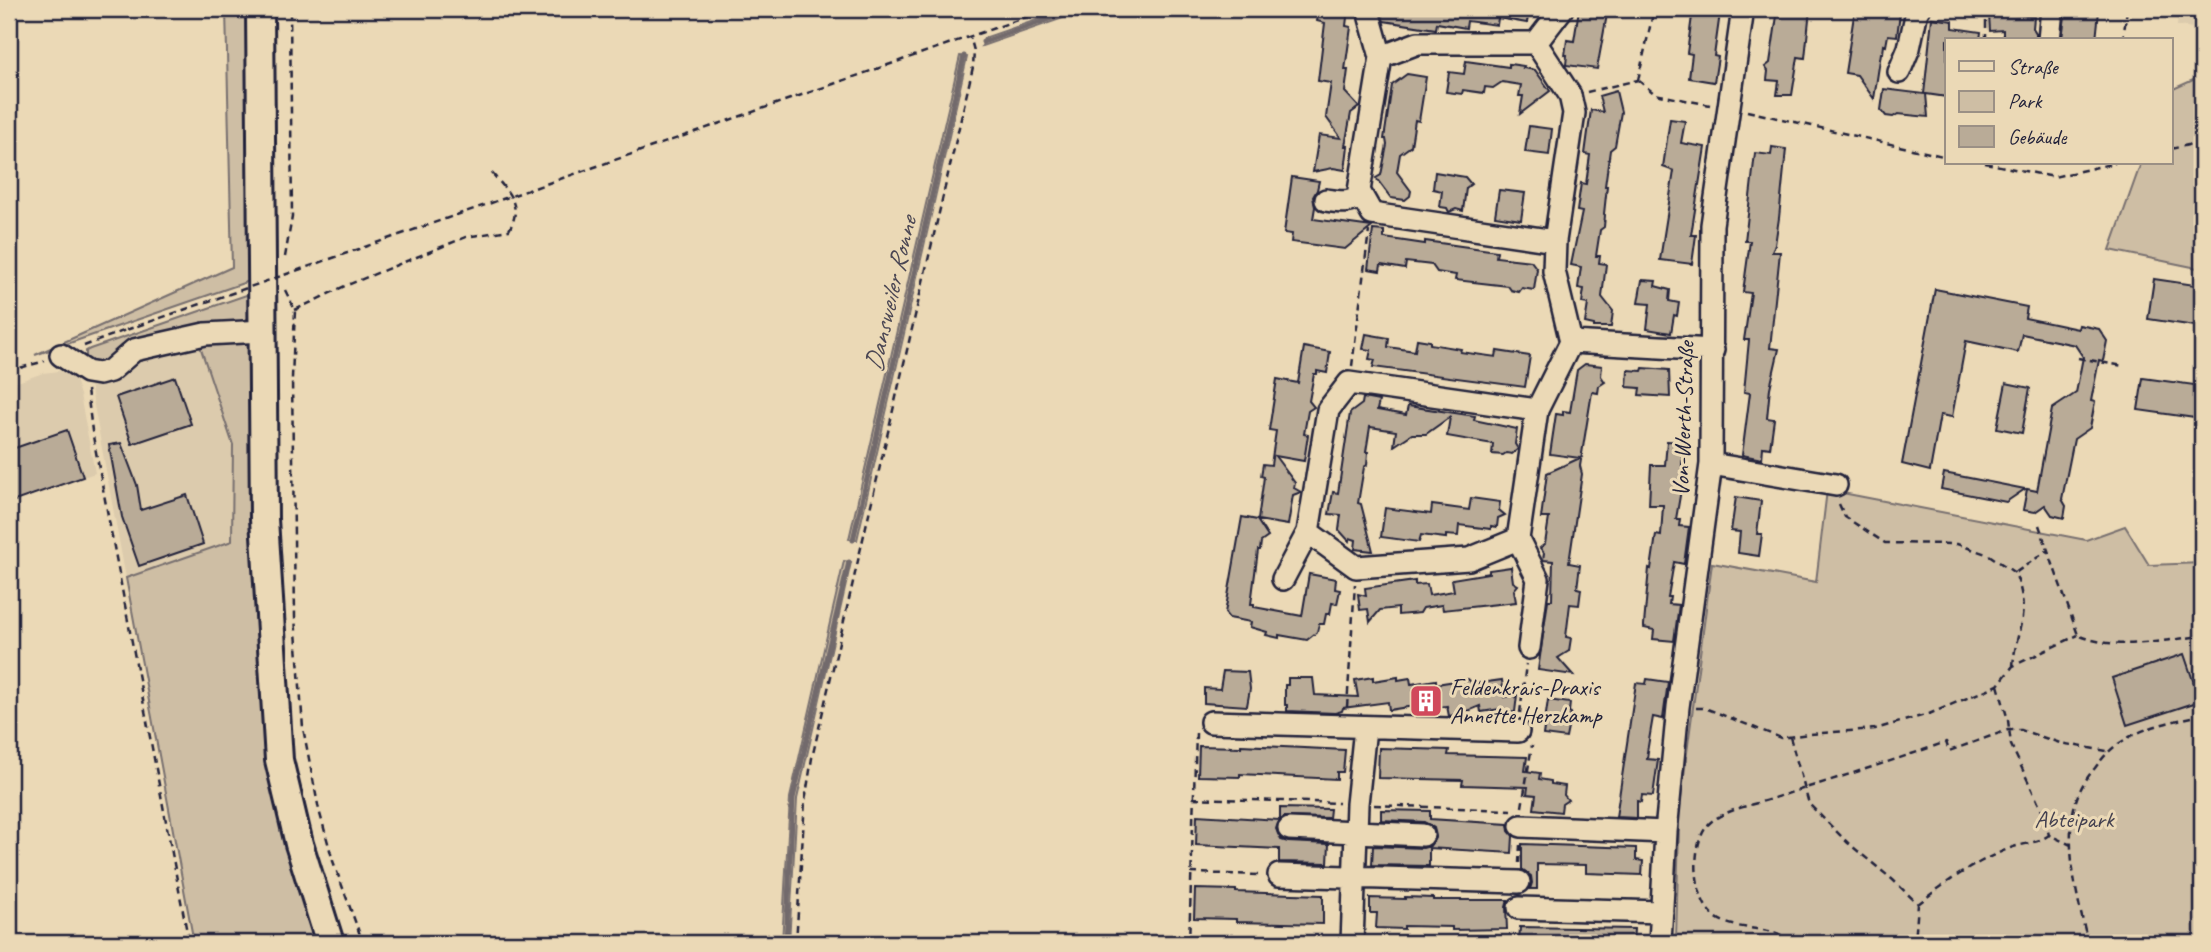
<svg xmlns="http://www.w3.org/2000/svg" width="2211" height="952" viewBox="0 0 2211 952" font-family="Caveat,sans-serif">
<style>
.built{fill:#dccbad}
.green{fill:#cebea4;stroke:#787070;stroke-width:2}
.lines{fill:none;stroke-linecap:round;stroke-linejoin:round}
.stream{stroke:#726a6c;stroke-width:5}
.building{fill:#b9ab97;stroke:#22223b;stroke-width:2}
.minor-casing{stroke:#22223b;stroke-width:26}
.major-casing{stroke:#22223b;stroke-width:32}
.path{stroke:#22223b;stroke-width:2.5;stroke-dasharray:7 5;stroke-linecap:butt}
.minor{stroke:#ebd9b6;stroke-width:21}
.major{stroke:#ebd9b6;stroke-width:26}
.path-bridge{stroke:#22223b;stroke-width:2.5;stroke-dasharray:7 5;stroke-linecap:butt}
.labels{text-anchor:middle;stroke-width:6;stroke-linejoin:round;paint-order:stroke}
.street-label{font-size:24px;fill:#22223b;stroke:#ebd9b6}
.poi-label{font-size:24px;fill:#22223b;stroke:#ebd9b6;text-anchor:start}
.park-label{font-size:24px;fill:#444150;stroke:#ebd9b6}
.water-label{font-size:26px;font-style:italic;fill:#4a4653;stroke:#ebd9b6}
</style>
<rect width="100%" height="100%" fill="#ebd9b6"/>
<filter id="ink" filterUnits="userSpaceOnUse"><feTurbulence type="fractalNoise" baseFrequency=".0143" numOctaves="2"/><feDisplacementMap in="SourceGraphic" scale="14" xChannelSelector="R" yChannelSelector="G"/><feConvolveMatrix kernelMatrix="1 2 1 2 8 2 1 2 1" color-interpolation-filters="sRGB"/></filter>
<g filter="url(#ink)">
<path class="built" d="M 2151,9 L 2202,9 L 2202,29 L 2177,26 L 2178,16 L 2151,12 Z
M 198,340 L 233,445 L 232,542 L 126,578 L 90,384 L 114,378 L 134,356 Z
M 59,371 L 74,377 L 80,395 L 95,473 L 9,503 L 9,385 L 43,373 Z"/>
<path class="green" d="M 226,9 L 251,9 L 255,279 L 35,355 L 232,267 Z
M 1069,9 L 1089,9 L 982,46 L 984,38 Z
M 960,56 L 967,57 L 857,540 L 849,539 Z
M 2202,76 L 2202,269 L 2110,250 L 2141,163 L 2171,163 L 2171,90 Z
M 255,292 L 251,315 L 241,325 L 107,363 L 91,364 L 86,358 L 86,351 L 90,349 Z
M 198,340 L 245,340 L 255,347 L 258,650 L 264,723 L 284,835 L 301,895 L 318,943 L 194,943 L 126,578 L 232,541 L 233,445 Z
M 1827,490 L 2086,540 L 2125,526 L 2149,565 L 2202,563 L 2202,943 L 1715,943 L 1676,939 L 1679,827 L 1678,821 L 1712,563 L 1816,582 Z
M 844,561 L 851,562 L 797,799 L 789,943 L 782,943 L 790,798 Z"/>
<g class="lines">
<path class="stream" d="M 983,42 L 1078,9
M 853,540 L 964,56
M 786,943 L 793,798 L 849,562"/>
</g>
<path class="building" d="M 1319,9 L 1348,9 L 1346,26 L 1351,27 L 1345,70 L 1348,70 L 1345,92 L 1359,107 L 1351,113 L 1345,146 L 1348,146 L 1345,170 L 1333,168 L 1313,172 L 1319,135 L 1341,138 L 1326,117 L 1331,83 L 1318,81 L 1325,23 L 1317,21 Z
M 1379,9 L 1529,9 L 1527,23 L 1498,18 L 1497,25 L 1467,21 L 1466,28 L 1437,23 L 1436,29 L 1384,21 Z
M 1579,9 L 1608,9 L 1597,69 L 1566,65 L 1567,55 L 1565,55 L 1567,40 L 1574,41 Z
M 1693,9 L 1720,13 L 1714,56 L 1718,57 L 1714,82 L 1689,78 L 1692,54 L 1687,53 Z
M 1778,9 L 1795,11 L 1795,9 L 1810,9 L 1805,58 L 1798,57 L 1792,95 L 1777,95 L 1779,81 L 1767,80 L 1768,71 L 1765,67 L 1770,63 Z
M 1855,9 L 1900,13 L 1897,36 L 1888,35 L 1886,46 L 1884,45 L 1883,53 L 1881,53 L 1874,99 L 1857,75 L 1845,73 Z
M 2066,9 L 2099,11 L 2096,40 L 2067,40 L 2067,38 L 2062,38 Z
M 2007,13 L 2034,17 L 2033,28 L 2036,33 L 2036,40 L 2003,38 L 2003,30 L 1990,31 L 1989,14 Z
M 1932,18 L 1953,21 L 1953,28 L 1981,32 L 1980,40 L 1947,40 L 1947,97 L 1926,94 L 1928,117 L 1898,114 L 1893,117 L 1886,116 L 1881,110 L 1884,89 L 1924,94 Z
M 1466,61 L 1509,67 L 1509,64 L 1524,66 L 1523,68 L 1535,70 L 1550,91 L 1520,114 L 1523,96 L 1519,96 L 1521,85 L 1502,82 L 1493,88 L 1485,87 L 1484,93 L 1463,90 L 1462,94 L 1446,92 L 1449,72 L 1464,74 Z
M 1407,74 L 1426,77 L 1419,121 L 1415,120 L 1411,146 L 1400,154 L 1397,172 L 1411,191 L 1410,196 L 1405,200 L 1391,198 L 1376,178 L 1381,175 L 1387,145 L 1386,139 L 1384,139 L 1392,85 Z
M 1616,91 L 1621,112 L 1615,146 L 1610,150 L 1605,186 L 1607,186 L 1604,214 L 1605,215 L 1604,227 L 1600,230 L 1596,256 L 1600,256 L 1599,263 L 1606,264 L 1602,297 L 1613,311 L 1611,327 L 1594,327 L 1594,325 L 1585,323 L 1588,304 L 1582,303 L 1584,289 L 1578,288 L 1581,267 L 1571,265 L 1582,212 L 1577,211 L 1581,183 L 1586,184 L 1590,155 L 1585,154 L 1591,110 L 1603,112 L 1599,96 Z
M 1670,119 L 1685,121 L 1681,143 L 1705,147 L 1691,235 L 1696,235 L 1692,264 L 1660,260 L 1674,171 L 1663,167 Z
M 1529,126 L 1552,129 L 1549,155 L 1525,152 Z
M 1772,147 L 1786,149 L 1779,218 L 1775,245 L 1772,252 L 1780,252 L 1770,348 L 1779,349 L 1770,388 L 1767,418 L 1774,419 L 1770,448 L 1763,447 L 1762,459 L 1742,455 L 1750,393 L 1744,392 L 1749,340 L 1744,340 L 1751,293 L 1743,292 L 1750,241 L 1745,241 L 1755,153 L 1771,155 Z
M 1435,172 L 1465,177 L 1471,184 L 1466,188 L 1463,211 L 1456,209 L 1449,212 L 1447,208 L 1440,207 L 1442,191 L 1433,189 Z
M 1292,177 L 1319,181 L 1317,190 L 1313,197 L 1315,207 L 1313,219 L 1372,227 L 1345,249 L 1291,242 L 1292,234 L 1284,233 Z
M 1499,190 L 1525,193 L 1521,220 L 1495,216 Z
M 1373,230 L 1384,231 L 1384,238 L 1425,244 L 1425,241 L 1497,251 L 1496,257 L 1531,261 L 1537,269 L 1534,290 L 1522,288 L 1519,292 L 1511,290 L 1508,286 L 1455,280 L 1456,275 L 1437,272 L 1432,265 L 1406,262 L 1405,269 L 1381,265 L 1380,271 L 1368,269 Z
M 2154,279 L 2202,286 L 2202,327 L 2148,319 Z
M 1642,280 L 1656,281 L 1655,286 L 1670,290 L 1669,301 L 1679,303 L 1677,316 L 1674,315 L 1671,333 L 1647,329 L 1650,304 L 1638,303 Z
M 1935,289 L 2027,307 L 2025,318 L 2078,329 L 2079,325 L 2099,329 L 2107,341 L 2103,361 L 2099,360 L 2091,401 L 2095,402 L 2090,428 L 2074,439 L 2062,499 L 2066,506 L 2064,518 L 2052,515 L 2045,505 L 2035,512 L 2023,510 L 2027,489 L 2037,491 L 2052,409 L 2076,393 L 2083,357 L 2075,345 L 2022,334 L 2018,352 L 1966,341 L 1952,417 L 1940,415 L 1930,471 L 1902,464 Z
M 1366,334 L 1389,338 L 1388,347 L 1415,351 L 1417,339 L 1430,341 L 1430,344 L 1461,349 L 1460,352 L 1496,357 L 1497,351 L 1530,356 L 1525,387 L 1373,367 L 1375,360 L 1369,359 L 1371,350 L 1363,349 Z
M 1304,347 L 1330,352 L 1327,373 L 1317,371 L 1317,374 L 1314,374 L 1309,401 L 1314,407 L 1308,411 L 1304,434 L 1308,435 L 1304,461 L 1275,456 L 1295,483 L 1294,488 L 1301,492 L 1293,495 L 1288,525 L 1258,520 L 1264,477 L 1261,476 L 1263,464 L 1271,465 L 1276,431 L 1269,430 L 1277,379 L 1298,383 Z
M 1585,364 L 1602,366 L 1601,376 L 1605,382 L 1599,386 L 1598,393 L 1592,392 L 1580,466 L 1582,474 L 1569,563 L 1580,565 L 1577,588 L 1581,589 L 1579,605 L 1570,604 L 1566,637 L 1571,638 L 1569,651 L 1558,658 L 1573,675 L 1538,670 L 1548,600 L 1552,600 L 1553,561 L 1543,560 L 1544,553 L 1540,548 L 1545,544 L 1549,518 L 1541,518 L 1547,473 L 1580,458 L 1550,454 L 1556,414 L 1563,415 L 1563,411 L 1570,412 L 1577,370 Z
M 1643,368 L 1669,370 L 1670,397 L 1639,395 L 1640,388 L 1627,387 L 1628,370 L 1642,371 Z
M 175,377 L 191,424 L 132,444 L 116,397 Z
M 2143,378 L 2202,386 L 2202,419 L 2138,410 Z
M 2006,383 L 2030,388 L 2022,433 L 1997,428 Z
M 1363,398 L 1379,401 L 1377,410 L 1406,415 L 1408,406 L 1475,416 L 1474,420 L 1517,429 L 1515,444 L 1518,449 L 1512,454 L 1506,453 L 1503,455 L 1492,454 L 1493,444 L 1447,436 L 1450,417 L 1426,434 L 1412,434 L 1394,446 L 1396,431 L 1370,427 L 1366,452 L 1368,452 L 1367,465 L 1364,467 L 1358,503 L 1361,504 L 1373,551 L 1355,549 L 1356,540 L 1350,538 L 1349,541 L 1339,530 L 1341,515 L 1329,514 L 1333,492 L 1338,493 L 1350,413 L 1362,404 Z
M 67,430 L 83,477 L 12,502 L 9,491 L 9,450 Z
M 1667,441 L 1683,442 L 1681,490 L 1676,519 L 1680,519 L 1679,526 L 1689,527 L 1684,564 L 1674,562 L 1668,597 L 1670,597 L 1669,604 L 1679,605 L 1674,641 L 1653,639 L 1654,630 L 1644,628 L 1644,625 L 1649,568 L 1651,569 L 1656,535 L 1661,536 L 1663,505 L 1649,505 L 1651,465 L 1665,465 Z
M 121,443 L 137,485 L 141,510 L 187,495 L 203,544 L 139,566 L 122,517 L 109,445 Z
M 1944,473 L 2025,489 L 2006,502 L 1941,489 Z
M 1736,497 L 1761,501 L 1757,534 L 1762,534 L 1759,556 L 1738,553 L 1740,532 L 1731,531 Z
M 1471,498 L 1500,502 L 1499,510 L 1505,515 L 1498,518 L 1497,527 L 1491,526 L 1491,529 L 1459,525 L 1458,536 L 1446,535 L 1446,538 L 1421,535 L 1419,542 L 1381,537 L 1385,508 L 1431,514 L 1432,505 L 1469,510 Z
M 1242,517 L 1257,520 L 1268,537 L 1261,542 L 1260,550 L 1258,550 L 1251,604 L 1254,604 L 1254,607 L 1302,616 L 1309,574 L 1336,579 L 1335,589 L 1340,590 L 1337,604 L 1332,603 L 1330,614 L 1326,614 L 1324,624 L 1319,624 L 1317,632 L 1307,640 L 1279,635 L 1279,638 L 1266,635 L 1267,632 L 1250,627 L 1251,622 L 1229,618 L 1225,613 Z
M 1511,567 L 1513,582 L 1518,585 L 1514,590 L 1516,602 L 1443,610 L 1442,605 L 1423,608 L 1420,613 L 1398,615 L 1398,608 L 1380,610 L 1370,622 L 1368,609 L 1360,610 L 1358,594 L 1366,596 L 1365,588 L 1415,581 L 1415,585 L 1427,584 L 1429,595 L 1454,591 L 1452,579 L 1489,573 L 1489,570 Z
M 2184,654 L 2200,701 L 2127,725 L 2112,678 Z
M 1223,671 L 1248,672 L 1250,689 L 1247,706 L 1204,703 L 1204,688 L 1220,689 Z
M 1373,677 L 1373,681 L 1398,677 L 1398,680 L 1410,678 L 1411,684 L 1436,680 L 1436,684 L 1468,679 L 1473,684 L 1502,680 L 1504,697 L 1517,695 L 1515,712 L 1502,714 L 1501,709 L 1481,712 L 1480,706 L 1461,714 L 1449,716 L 1447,706 L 1415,711 L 1414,706 L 1389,710 L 1388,702 L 1343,708 L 1342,711 L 1335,713 L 1287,711 L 1287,705 L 1285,705 L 1285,685 L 1288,685 L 1288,678 L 1313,678 L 1315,695 L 1358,697 L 1355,680 Z
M 1647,679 L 1668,682 L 1663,719 L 1653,717 L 1647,752 L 1648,752 L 1647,759 L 1658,760 L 1653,796 L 1642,795 L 1641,802 L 1637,801 L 1637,818 L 1616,817 L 1636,683 L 1646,684 Z
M 1548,700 L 1570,703 L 1569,712 L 1571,713 L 1566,738 L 1543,735 Z
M 1241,745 L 1345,750 L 1343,772 L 1337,772 L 1337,779 L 1240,774 L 1240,777 L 1198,776 L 1199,746 L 1241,747 Z
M 1379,748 L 1449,750 L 1448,755 L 1527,757 L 1525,771 L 1540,773 L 1539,779 L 1551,781 L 1551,784 L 1565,786 L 1564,795 L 1568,800 L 1562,804 L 1561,812 L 1534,809 L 1536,795 L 1527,794 L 1528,787 L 1462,785 L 1463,780 L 1378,778 Z
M 1280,808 L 1330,809 L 1329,818 L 1284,817 L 1278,823 L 1276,829 L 1281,840 L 1288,842 L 1329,844 L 1328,863 L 1279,862 L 1279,849 L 1196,845 L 1197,815 L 1280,820 Z
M 1381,810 L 1430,811 L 1430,819 L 1508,824 L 1509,831 L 1513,836 L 1512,853 L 1429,848 L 1429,866 L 1372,865 L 1373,846 L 1423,848 L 1430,846 L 1436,836 L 1434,828 L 1424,822 L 1381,820 Z
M 1522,844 L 1636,848 L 1636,860 L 1643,861 L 1642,875 L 1586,873 L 1586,865 L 1537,864 L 1537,889 L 1530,889 L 1532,883 L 1531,876 L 1522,869 Z
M 1195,889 L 1236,890 L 1236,892 L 1323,895 L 1323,924 L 1236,922 L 1236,919 L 1194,918 Z
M 1405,897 L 1433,898 L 1433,900 L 1508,900 L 1506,907 L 1507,929 L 1452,930 L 1452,927 L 1404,926 L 1404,929 L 1376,928 L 1377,913 L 1370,913 L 1370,898 L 1405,899 Z
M 1520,927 L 1634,929 L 1633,943 L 1519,943 Z"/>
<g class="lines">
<defs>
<path id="minor" d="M 1370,18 L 1381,57
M 2049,40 L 2052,9
M 1536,43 L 1562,9
M 1899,72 L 1909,48 L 1917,11 L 1919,9
M 1326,200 C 1340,202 1350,204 1362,196
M 1555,241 L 1372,214 L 1359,191 L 1381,57 L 1418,43 L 1536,43 L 1570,95 L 1574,113 L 1555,241 L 1554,271 L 1571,342
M 61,355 L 87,372 L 99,374 L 110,371 L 134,350 L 205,334 L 264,331
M 1537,410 L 1349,383 L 1328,410 L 1308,532 L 1356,567 L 1469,559 L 1518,539 L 1537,410 L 1571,342 L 1713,350
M 1711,464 L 1836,485
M 1518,539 L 1538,579 L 1529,648
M 1283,579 L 1308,532
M 1211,722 L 1518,731
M 1521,826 L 1666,832
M 1289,829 L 1423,835
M 1279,875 L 1519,882
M 1519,908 L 1662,912
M 1352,943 L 1357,804 L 1365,728
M 1660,943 L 1666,832 L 1678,707 L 1711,464 L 1712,225 L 1743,9"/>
<path id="major" d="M 260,9 L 264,519 L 279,760 L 299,844 L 330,943"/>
</defs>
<use href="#minor" class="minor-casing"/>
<use href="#major" class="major-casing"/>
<path class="path" d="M 1986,40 L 1986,9
M 2123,40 L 2127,9
M 1638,80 L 1655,94 L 1710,105
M 1638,80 L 1654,9
M 1587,92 L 1638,80
M 1747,111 L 1947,157
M 2171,149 L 2188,145 L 2202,136
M 1985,163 L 2054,177 L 2115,163
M 399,235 L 1049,9
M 285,257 L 292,217 L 290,9
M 285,290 L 295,310 L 292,378 L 295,617 L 303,728 L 319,810 L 333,861 L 363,943
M 295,310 L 345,286 L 466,237 L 509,230 C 524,205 507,191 491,172
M 84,346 L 126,330
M 2078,358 L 2123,366
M 1352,366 L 1369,231
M 9,371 L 45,361
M 87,390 L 92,431 L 189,943
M 1839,504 L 1845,517 L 1885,543 L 1957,544 L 1989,555 L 2015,573
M 2039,525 L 2078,635 C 2116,652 2162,640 2202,636
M 2013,666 C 2016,626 2032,616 2015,573 L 2048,550
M 1998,685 L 2008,720 L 2011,745 L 2043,813 L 2049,835
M 1347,707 L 1355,584
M 1696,708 L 1705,708 L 1781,738 L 1809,734 L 1875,729 L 1929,714 L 1998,685 L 2013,666 L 2078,635
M 1520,713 L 1526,664
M 1790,737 L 1809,804 L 1848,843 L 1893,880 L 1918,904 L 1915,943
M 1193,798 L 1339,803
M 1374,805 L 1511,810
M 1522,807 L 1532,745
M 1519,863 L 1520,845
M 1191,873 L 1262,875
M 1918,904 C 1946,882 1975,862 2008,849 C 2022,843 2037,844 2049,835 L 2071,845
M 796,943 L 805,801 L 812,758 L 973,67 L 974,51 L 970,36
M 1189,943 L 1196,733
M 1790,943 C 1778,922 1729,936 1709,911 C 1693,891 1690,838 1712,821 C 1730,808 1757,804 1777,797 C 1834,779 1890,762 1946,742 L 1949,751 L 2008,730 L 2021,730 L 2060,743 L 2107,751
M 2088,943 C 2078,900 2061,838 2078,795 C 2082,785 2088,776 2095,768 C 2104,756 2112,747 2126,739 C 2148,726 2177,720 2202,715"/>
<use href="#minor" class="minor"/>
<use href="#major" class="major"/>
<path class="path-bridge" d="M 126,330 L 399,235"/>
</g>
</g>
<defs>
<symbol id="building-square" viewBox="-11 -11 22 22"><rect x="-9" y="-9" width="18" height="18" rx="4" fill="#d1495b" stroke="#ebd9b6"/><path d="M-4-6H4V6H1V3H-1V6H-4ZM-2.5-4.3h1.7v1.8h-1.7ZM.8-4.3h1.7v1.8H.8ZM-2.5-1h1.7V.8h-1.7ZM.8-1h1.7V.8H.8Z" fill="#fff"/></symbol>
</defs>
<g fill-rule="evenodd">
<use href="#building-square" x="1407" y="682" width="38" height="38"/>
</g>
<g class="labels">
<g class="street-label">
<text transform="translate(1683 419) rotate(-88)" y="8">Von-Werth-Straße</text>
</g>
<g class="poi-label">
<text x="1450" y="695">Feldenkrais-Praxis<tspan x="1450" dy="28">Annette Herzkamp</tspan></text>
</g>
<g class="park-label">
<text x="2074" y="827">Abteipark</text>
</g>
<g class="water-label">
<text transform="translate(890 294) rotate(-77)" y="9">Dansweiler Ronne</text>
</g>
</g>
<rect width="2211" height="952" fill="none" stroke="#ebd9b6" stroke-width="35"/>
<rect x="18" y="18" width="2176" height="917" fill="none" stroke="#22223b" stroke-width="2.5" filter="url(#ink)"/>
<rect x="1945" y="38" width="228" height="126" fill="#ebd9b6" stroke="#9b9085" stroke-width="2"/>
<rect x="1959" y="61" width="35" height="10" fill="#ebd9b6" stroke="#9b9085" stroke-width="2"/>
<text x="2008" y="74" font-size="21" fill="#22223b">Straße</text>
<rect x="1959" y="91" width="35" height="21" fill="#cebea4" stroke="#9b9085" stroke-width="2"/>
<text x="2008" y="108" font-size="21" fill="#22223b">Park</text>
<rect x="1959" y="126" width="35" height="21" fill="#b9ab97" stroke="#9b9085" stroke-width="2"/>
<text x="2008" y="144" font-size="21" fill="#22223b">Gebäude</text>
</svg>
